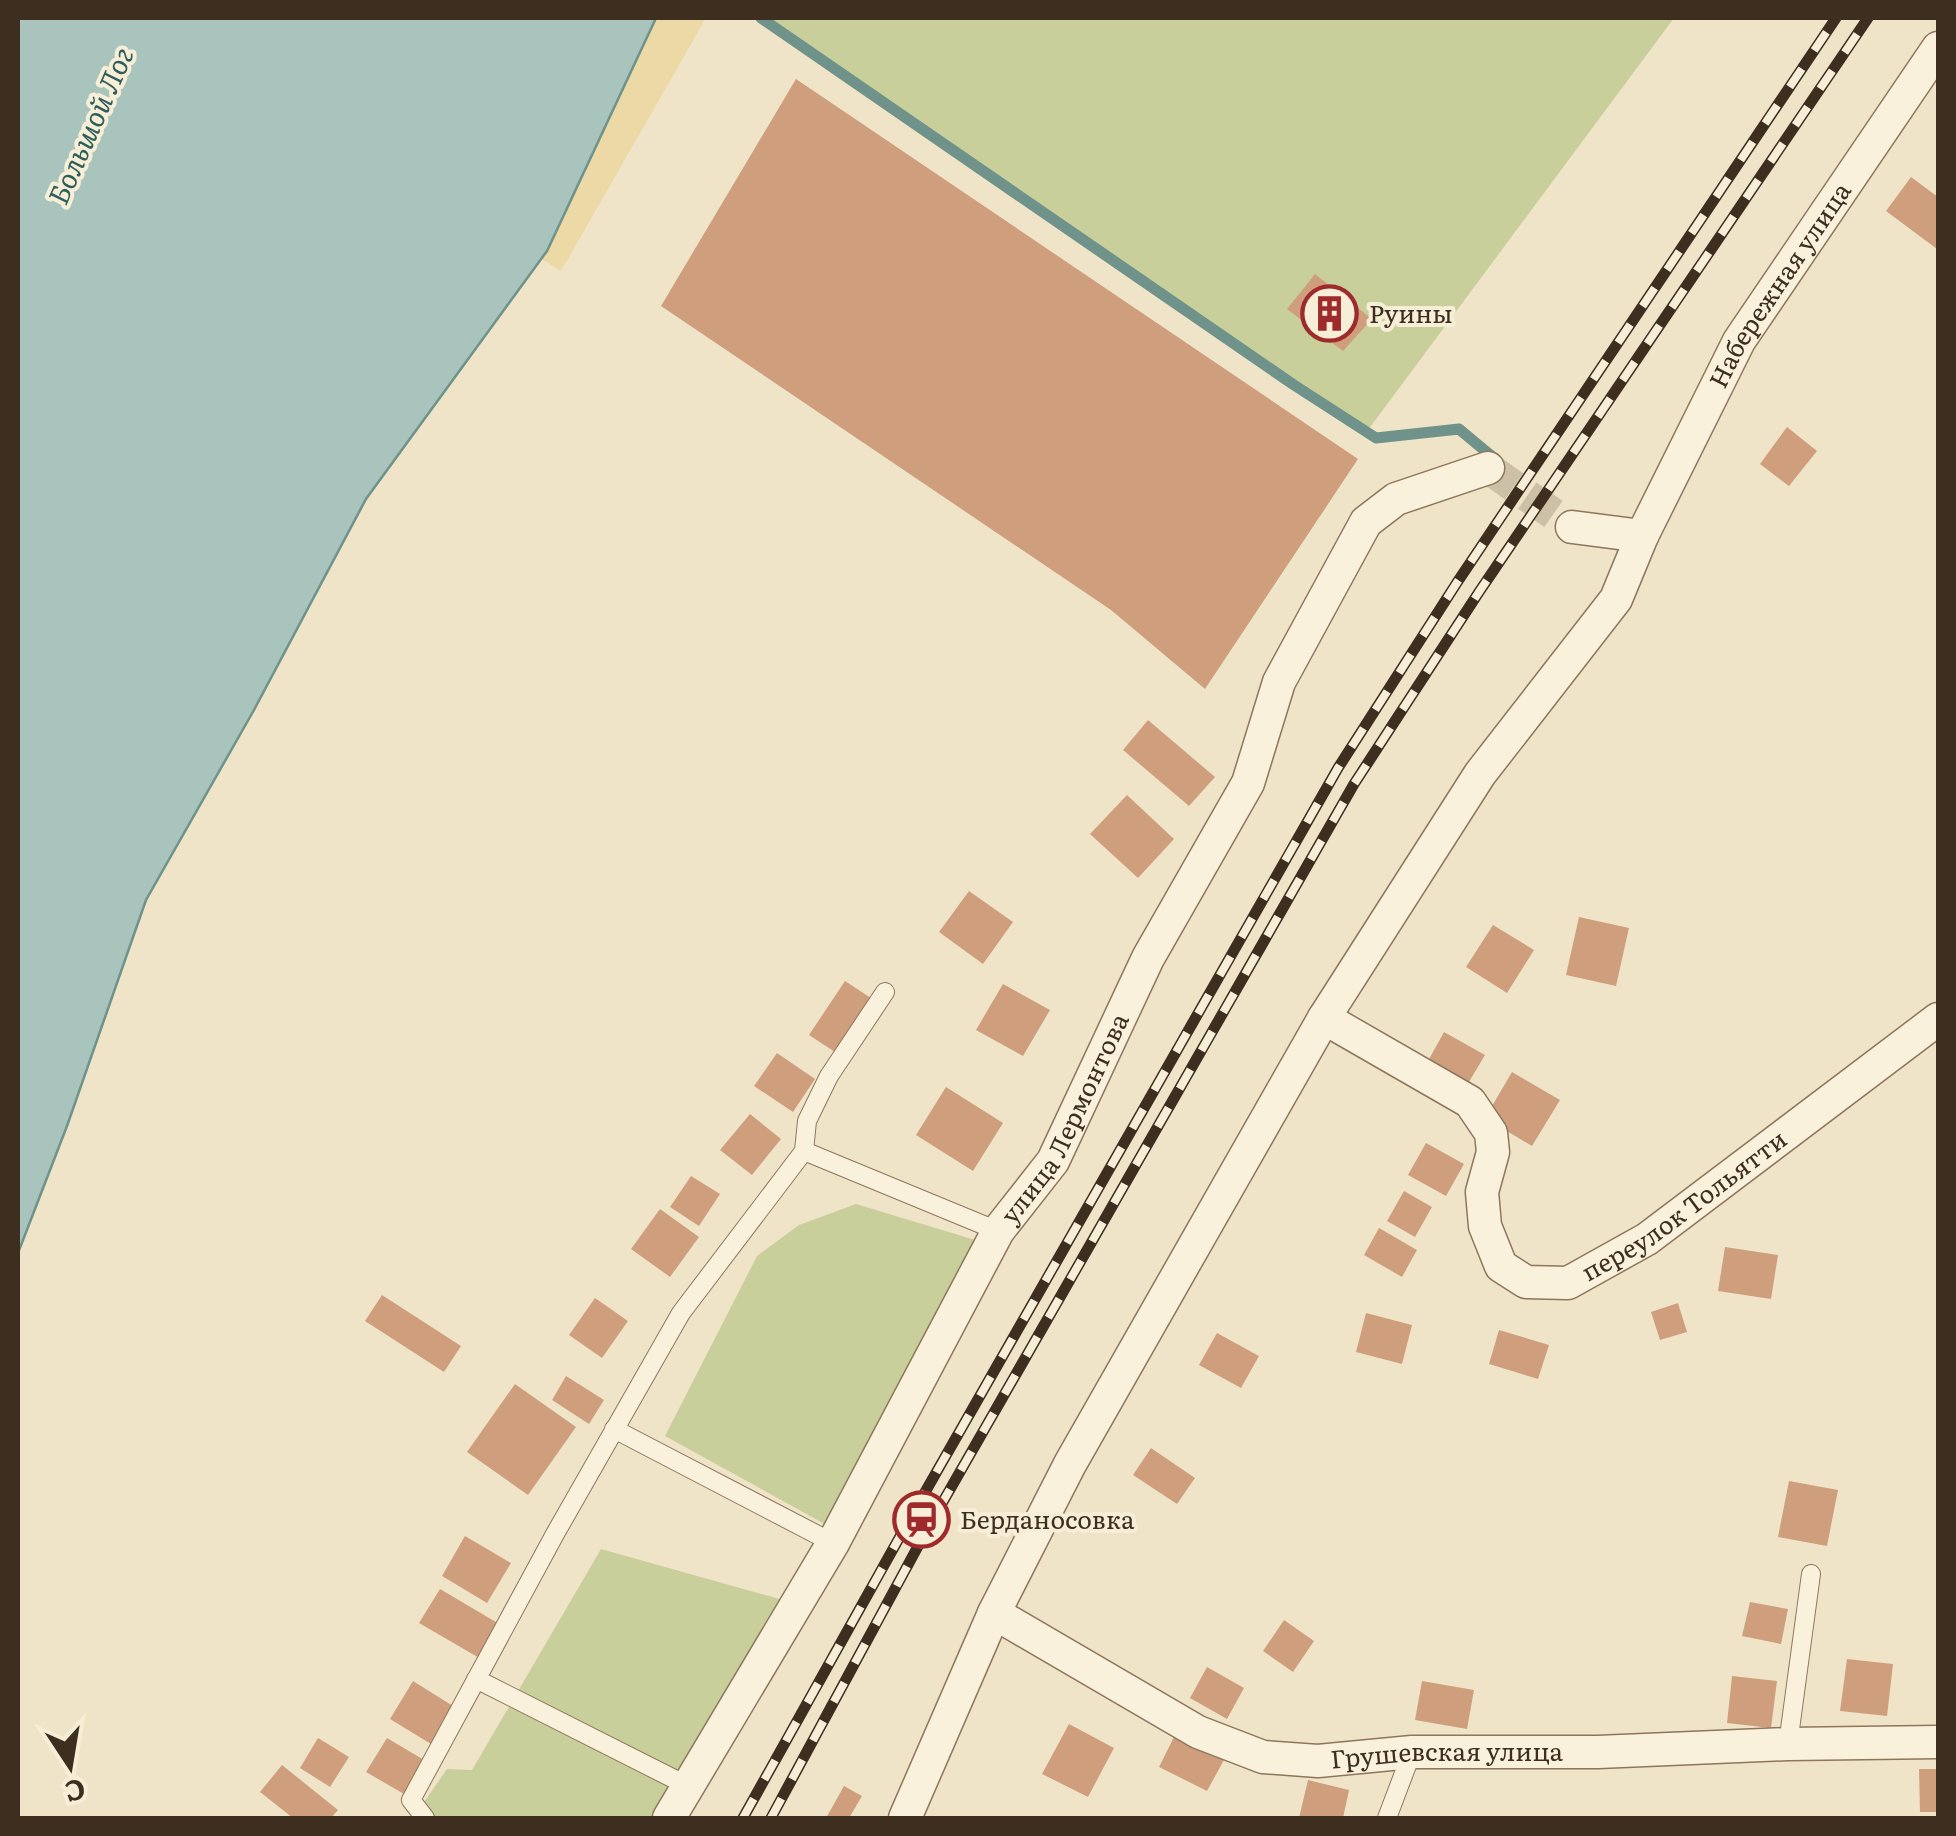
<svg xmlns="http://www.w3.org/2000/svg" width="1956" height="1836" viewBox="0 0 1956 1836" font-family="Literata,serif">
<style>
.green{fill:#c9cf9b}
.sand{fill:#ecd9a5}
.water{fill:#a9c4bc;stroke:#6f938a;stroke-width:2.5}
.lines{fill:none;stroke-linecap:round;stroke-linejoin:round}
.stream{stroke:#6f938a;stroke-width:11}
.building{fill:#cf9f7d}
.minor-tunnel{stroke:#ccc0a6;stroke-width:32;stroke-dasharray:32 16;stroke-linecap:butt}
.service-casing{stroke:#8d765c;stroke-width:20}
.minor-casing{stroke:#8d765c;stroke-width:35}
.service{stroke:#faf1dc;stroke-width:18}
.minor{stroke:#faf1dc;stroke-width:32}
.rail-casing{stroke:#3d2e20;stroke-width:11}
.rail{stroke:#f7eed8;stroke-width:8;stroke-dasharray:22;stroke-linecap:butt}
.labels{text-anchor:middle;stroke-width:8;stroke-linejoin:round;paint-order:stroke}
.street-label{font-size:25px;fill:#3d2e20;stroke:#f7eed8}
.poi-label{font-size:25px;fill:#3d2e20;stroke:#f7eed8;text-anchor:start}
.water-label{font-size:28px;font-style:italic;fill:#2f5d5a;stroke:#f7eed8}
</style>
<rect width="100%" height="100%" fill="#f0e4c8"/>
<path class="green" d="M 768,18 L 1674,18 L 1368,430 Z
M 856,1204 L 982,1242 L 830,1527 L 665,1436 L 757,1256 L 799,1225 Z
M 601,1549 L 783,1600 L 668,1818 L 413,1818 L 447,1769 L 472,1770 Z"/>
<path class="sand" d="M 610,18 L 706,18 L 561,271 L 504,235 Z"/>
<path class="water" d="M 18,18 L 656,18 L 547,251 L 366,499 L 254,710 L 146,900 L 67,1126 L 18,1253 Z"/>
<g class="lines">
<path class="stream" d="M 761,18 L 1294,385 L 1376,438 L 1459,429 L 1495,459"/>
</g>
<path class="building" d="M 796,79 L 1358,459 L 1205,689 L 1111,610 L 661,306 Z
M 1911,177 L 1938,197 L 1937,249 L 1886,211 Z
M 1315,274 L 1372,319 L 1343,351 L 1287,309 Z
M 1787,427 L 1817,451 L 1789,486 L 1760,464 Z
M 1148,720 L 1215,777 L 1189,806 L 1123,750 Z
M 1127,795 L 1174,839 L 1138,878 L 1090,834 Z
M 969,891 L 1013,922 L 983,964 L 939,932 Z
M 1579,917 L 1629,928 L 1616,986 L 1566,975 Z
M 1493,925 L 1534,950 L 1507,993 L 1466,967 Z
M 845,981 L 874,1000 L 838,1054 L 809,1035 Z
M 1003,984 L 1050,1010 L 1023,1056 L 976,1030 Z
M 1444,1032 L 1485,1055 L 1463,1092 L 1423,1070 Z
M 777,1053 L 815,1079 L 793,1112 L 754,1086 Z
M 1512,1072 L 1560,1100 L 1532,1146 L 1485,1118 Z
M 946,1087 L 1003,1123 L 973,1171 L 916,1135 Z
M 750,1114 L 781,1139 L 752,1175 L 720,1150 Z
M 1426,1143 L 1464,1164 L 1446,1196 L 1408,1175 Z
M 691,1176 L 720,1194 L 699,1226 L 670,1207 Z
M 1404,1191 L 1432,1207 L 1415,1237 L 1387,1221 Z
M 660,1209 L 699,1237 L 670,1277 L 631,1249 Z
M 1379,1228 L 1417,1250 L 1402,1277 L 1364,1255 Z
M 1725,1247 L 1778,1255 L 1771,1299 L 1718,1291 Z
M 382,1295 L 461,1346 L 444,1372 L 365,1321 Z
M 595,1298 L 628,1321 L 602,1358 L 569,1335 Z
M 1678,1303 L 1687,1332 L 1660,1340 L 1651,1312 Z
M 1366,1313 L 1412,1325 L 1402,1364 L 1356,1352 Z
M 1499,1330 L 1549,1345 L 1538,1379 L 1489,1364 Z
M 1217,1333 L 1259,1356 L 1241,1388 L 1199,1365 Z
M 566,1376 L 604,1400 L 589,1424 L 552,1400 Z
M 515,1384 L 576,1427 L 528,1495 L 467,1452 Z
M 1151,1448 L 1195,1478 L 1177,1504 L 1133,1475 Z
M 1789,1481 L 1838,1490 L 1827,1546 L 1778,1537 Z
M 465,1536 L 511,1563 L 487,1603 L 442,1576 Z
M 440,1589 L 501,1625 L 481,1659 L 419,1623 Z
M 1750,1602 L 1788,1609 L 1781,1644 L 1742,1636 Z
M 1284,1620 L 1314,1641 L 1293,1672 L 1263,1651 Z
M 1847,1659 L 1893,1664 L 1887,1716 L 1840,1711 Z
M 1207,1667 L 1244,1688 L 1227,1719 L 1190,1698 Z
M 1732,1676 L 1777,1681 L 1771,1728 L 1727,1723 Z
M 413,1681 L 453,1706 L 431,1744 L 390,1719 Z
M 1422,1681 L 1474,1690 L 1467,1729 L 1415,1720 Z
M 1069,1724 L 1114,1748 L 1088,1797 L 1042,1774 Z
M 1175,1735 L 1224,1760 L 1207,1791 L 1159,1767 Z
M 318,1738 L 349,1757 L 330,1787 L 300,1768 Z
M 387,1738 L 424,1760 L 404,1794 L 366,1772 Z
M 282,1765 L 338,1810 L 331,1818 L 293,1818 L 260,1792 Z
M 1919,1769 L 1938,1769 L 1938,1812 L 1920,1812 Z
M 1308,1780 L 1349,1790 L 1343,1818 L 1299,1818 Z
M 844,1786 L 862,1796 L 849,1818 L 826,1818 Z"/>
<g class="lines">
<path class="minor-tunnel" d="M 1488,468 L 1572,527"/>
<defs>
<path id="service" d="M 804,1151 L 807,1121 L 829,1076 L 885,992
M 614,1429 L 833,1543
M 476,1679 L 690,1787
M 1788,1744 L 1811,1574
M 425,1818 L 411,1800 L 555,1534 L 681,1313 L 804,1151 L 998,1231
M 1387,1818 L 1412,1752"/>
<g id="minor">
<path d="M 1572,527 L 1642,536"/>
<path id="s1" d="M 1324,1018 L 1470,1102 L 1491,1133 L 1493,1152 L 1482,1192 L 1485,1226 L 1501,1266 L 1526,1282 L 1568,1283 L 1647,1239 L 1938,1019"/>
<path id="s2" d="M 994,1613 L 1198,1732 L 1263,1757 L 1318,1761 L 1412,1752 L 1598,1752 L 1788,1744 L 1938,1742"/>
<path id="s3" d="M 669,1818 L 833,1543 L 998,1231 L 1053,1161 L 1148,958 L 1248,783 L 1279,682 L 1366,522 L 1396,499 L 1488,468"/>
<path id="s4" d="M 905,1818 L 994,1613 L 1070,1464 L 1324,1018 L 1480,774 L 1616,599 L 1642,536 L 1739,341 L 1938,48"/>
</g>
</defs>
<use href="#service" class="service-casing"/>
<use href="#minor" class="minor-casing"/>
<use href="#service" class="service"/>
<use href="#minor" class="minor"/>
<defs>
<path id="rail" d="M 743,1818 L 912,1515 L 1338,768 L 1458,581 L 1836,18
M 771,1818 L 929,1526 L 1354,784 L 1479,592 L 1868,18"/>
</defs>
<use href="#rail" class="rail-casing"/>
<use href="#rail" class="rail"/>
</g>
<defs>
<symbol id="building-ring" viewBox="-11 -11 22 22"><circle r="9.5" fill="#f7eed8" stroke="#9e2a2b" stroke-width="1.5"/><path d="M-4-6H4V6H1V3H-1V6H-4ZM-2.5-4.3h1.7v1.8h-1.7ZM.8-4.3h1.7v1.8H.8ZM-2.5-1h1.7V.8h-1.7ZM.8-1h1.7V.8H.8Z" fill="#9e2a2b"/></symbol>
<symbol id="station-ring" viewBox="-11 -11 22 22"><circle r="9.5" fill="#f7eed8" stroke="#9e2a2b" stroke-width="1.5"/><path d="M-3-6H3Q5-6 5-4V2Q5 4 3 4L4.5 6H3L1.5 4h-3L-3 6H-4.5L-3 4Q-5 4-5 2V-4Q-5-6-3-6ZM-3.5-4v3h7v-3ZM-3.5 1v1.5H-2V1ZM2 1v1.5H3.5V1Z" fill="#9e2a2b"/></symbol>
</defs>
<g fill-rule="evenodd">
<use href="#building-ring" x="1298" y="282" width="63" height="63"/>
<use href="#station-ring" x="890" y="1488" width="63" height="63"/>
</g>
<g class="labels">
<g class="street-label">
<text dy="9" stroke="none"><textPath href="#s4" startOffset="1770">Набережная улица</textPath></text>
<text dy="9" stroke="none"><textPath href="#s3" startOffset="805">улица Лермонтова</textPath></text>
<text dy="9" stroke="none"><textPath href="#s1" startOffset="555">переулок Тольятти</textPath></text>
<text dy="9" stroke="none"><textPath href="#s2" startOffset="490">Грушевская улица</textPath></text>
</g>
<g class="poi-label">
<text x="1369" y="323">Руины</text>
<text x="960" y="1529">Берданосовка</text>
</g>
<g class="water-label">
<text transform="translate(91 126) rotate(-66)" y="10">Большой Лог</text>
</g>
</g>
<rect width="1956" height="1836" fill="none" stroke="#3d2e20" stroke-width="40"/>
<g transform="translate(70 1766) rotate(168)" stroke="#f7eed8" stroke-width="8" paint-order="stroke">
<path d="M0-8L18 38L0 25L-18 38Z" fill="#3d2e20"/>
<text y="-15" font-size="28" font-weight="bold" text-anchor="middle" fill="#3d2e20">С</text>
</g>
</svg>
